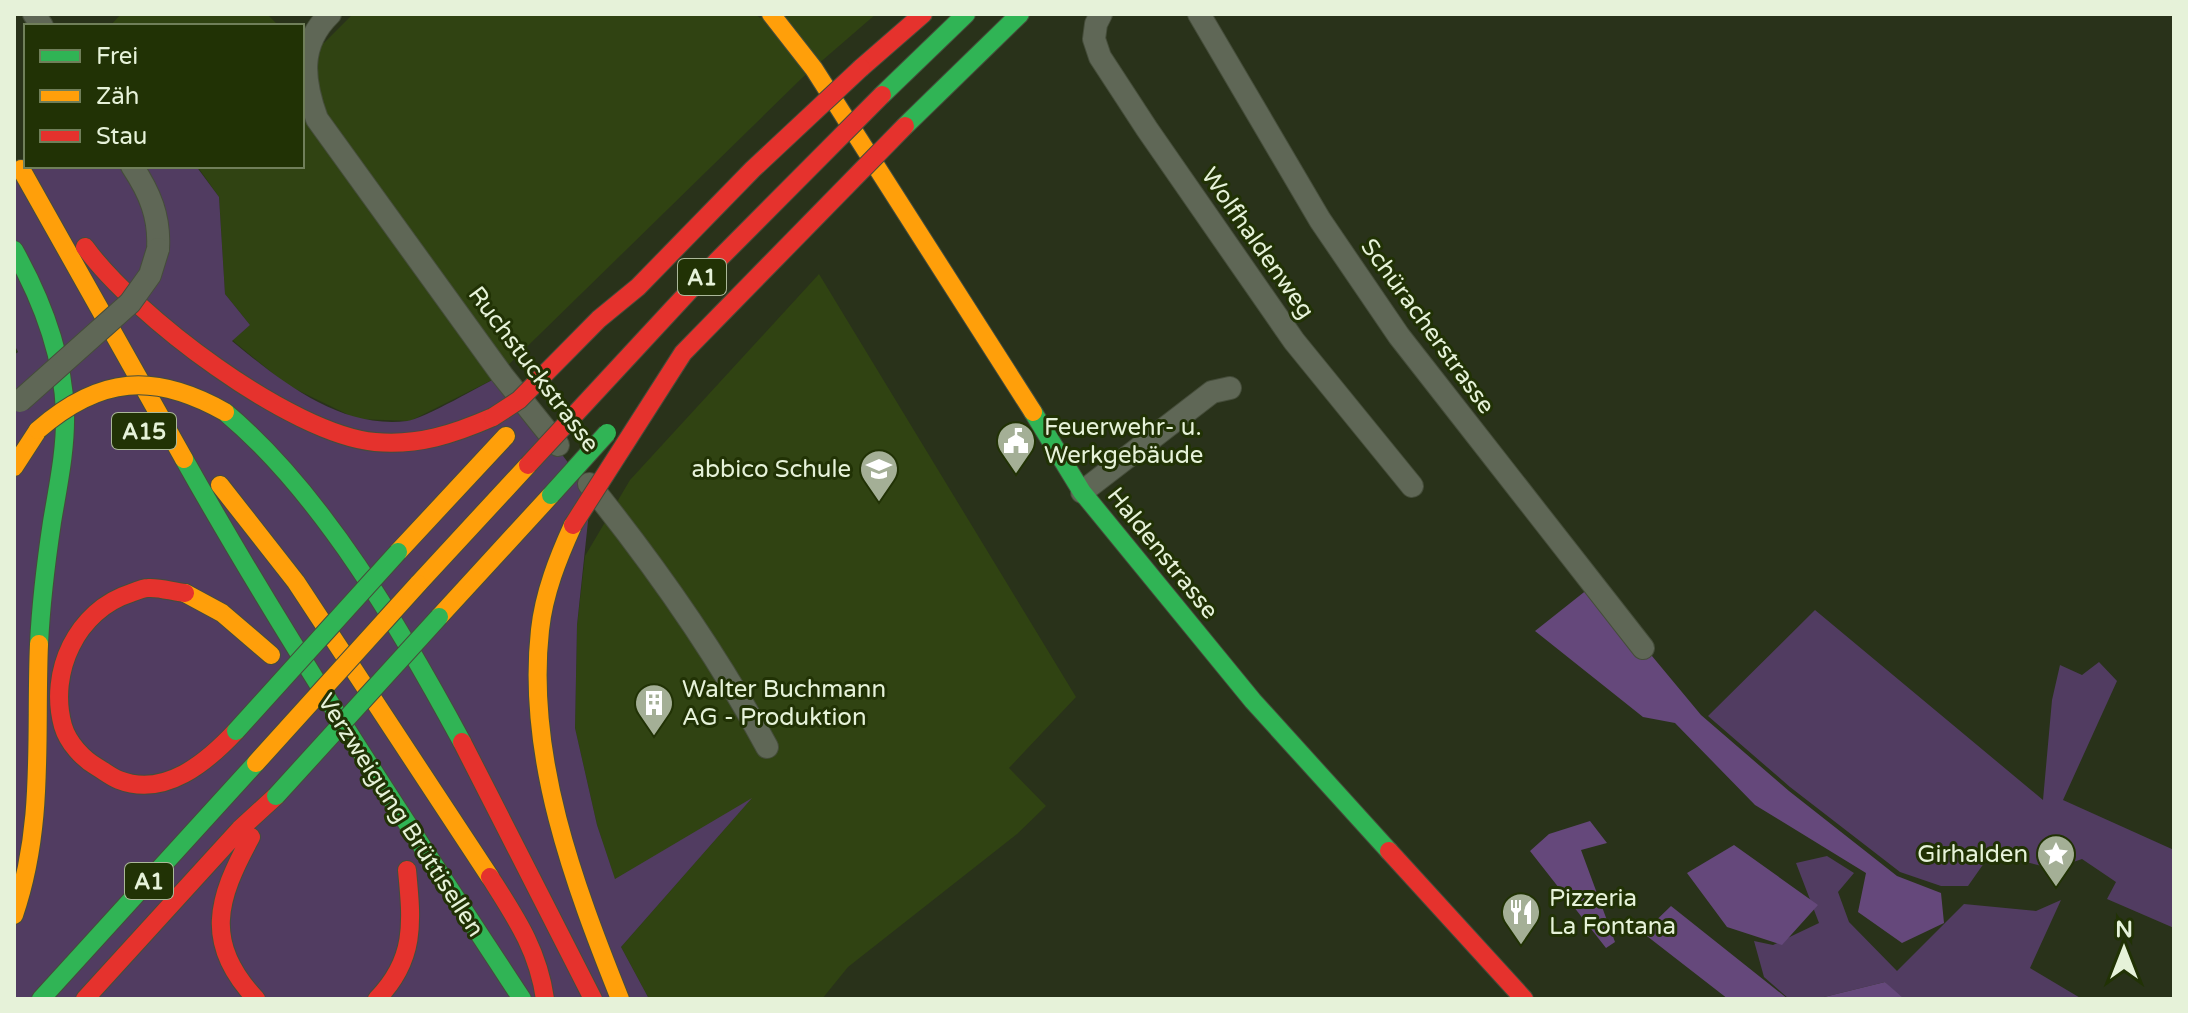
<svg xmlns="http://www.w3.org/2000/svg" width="2188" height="1013" viewBox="0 0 2188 1013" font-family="'Varela Round',sans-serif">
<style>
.built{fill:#304312}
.green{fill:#513c61}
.forest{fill:#65487b}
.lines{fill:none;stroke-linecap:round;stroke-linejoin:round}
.street-casing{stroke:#454d3a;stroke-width:24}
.fast-casing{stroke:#454d3a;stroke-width:20}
.slow-casing{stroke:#454d3a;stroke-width:20}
.jam-casing{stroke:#454d3a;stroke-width:20}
.street{stroke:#5f6756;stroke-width:22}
.fast{stroke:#30b455;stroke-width:18}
.slow{stroke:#ff9f0a;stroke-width:18}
.jam{stroke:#e5322d;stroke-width:18}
.street-bridge-casing{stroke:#454d3a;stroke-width:24;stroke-linecap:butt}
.fast-bridge-casing{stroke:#454d3a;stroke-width:20;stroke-linecap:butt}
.slow-bridge-casing{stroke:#454d3a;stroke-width:20;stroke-linecap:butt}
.jam-bridge-casing{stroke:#454d3a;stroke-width:20;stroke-linecap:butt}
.street-bridge{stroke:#5f6756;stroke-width:22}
.fast-bridge{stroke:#30b455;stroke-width:18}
.slow-bridge{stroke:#ff9f0a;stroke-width:18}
.jam-bridge{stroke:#e5322d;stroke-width:18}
.labels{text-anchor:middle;stroke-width:6;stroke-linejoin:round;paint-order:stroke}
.shield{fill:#213205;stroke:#abb899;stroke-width:2}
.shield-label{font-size:22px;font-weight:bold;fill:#e6f2d9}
.street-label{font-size:24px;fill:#e6f2d9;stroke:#213205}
.poi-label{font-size:24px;fill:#e6f2d9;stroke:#213205;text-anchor:start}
</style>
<rect width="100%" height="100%" fill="#29321a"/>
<path class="built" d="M 121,14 L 267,14 L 279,26 L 110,26 Z
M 353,14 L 755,14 L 760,18 L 766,14 L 876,14 L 802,78 L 494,379 L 410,421 L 357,419 L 287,385 L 232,340 L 250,325 L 225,294 L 219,197 L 197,166 L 302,166 L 302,35 L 324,43 Z
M 819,274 L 1076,697 L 1009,768 L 1046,806 L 1017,834 L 848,967 L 822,999 L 649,999 L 621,947 L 750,800 L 615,880 L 597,825 L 575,728 L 577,625 L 585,556 L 630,480 Z"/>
<path class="green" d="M 14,163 L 26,166 L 196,166 L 219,197 L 225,294 L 250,325 L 232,341 C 281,381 339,429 407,421 C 424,419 483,384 502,375 L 591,493 L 577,625 L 575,728 L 597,825 L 615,879 L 752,798 L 621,947 L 649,999 L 14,999 L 14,355 L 18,352 L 14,344 Z
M 1815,610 L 2043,800 L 2052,700 L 2060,665 L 2082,675 L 2099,662 L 2117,681 L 2063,800 L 2174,850 L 2174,928 L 2107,899 L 2116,882 L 2082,859 L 2053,869 L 2018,860 L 1996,846 L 1968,886 L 1941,886 L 1900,872 L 1790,787 L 1708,716 Z
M 1827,856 L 1854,873 L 1838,892 L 1849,922 L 1897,971 L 1964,904 L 2036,911 L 2061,900 L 2030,968 L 2082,999 L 1901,999 L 1885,982 L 1816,999 L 1789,999 L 1764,977 L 1754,941 L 1773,945 L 1819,923 L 1796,863 Z"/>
<path class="forest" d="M 1593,585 L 1701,715 L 1789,791 L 1897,876 L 1941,893 L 1944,923 L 1902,943 L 1858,912 L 1866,873 L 1755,805 L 1675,723 L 1643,717 L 1535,631 Z
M 1590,821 L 1607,843 L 1581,850 L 1615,942 L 1606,948 L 1530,851 L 1549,834 Z
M 1734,845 L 1818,905 L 1782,945 L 1727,927 L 1687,873 Z
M 1671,906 L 1788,999 L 1728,999 L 1643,933 Z
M 1885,982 L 1904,999 L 1816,999 Z"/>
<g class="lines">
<defs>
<path id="street" d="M 34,14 L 42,26
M 330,14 C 298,45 303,81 317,119 L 502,375 L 558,445
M 1101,14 L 1096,24 L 1094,39 L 1100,57 L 1147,129 L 1294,341 L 1412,486
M 1199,14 L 1320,220 L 1399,336 L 1643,648
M 132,166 C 150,193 160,217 158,249
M 589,484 C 655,566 717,654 767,747
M 1082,492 L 1212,392 L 1230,388"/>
<path id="fast" d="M 882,95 L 966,14
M 905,126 L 1020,14
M 14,250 C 42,300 63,354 65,412 C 66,449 58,486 52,522 C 46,562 41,603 39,644
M 225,412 C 323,494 402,631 462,742
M 1033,412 L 1082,492 L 1253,701 L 1389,851
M 184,459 C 288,644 405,821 522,999
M 41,999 L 256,763"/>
<path id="slow" d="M 771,14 L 814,69 L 1033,412
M 21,169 L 184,459
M 14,467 L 38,430
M 220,485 L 296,582 L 490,877
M 573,525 C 558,558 544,593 540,630 C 526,756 574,884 620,999
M 398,552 L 506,436
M 418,584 L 528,465
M 185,593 L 222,613 L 271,655
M 439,617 L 551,495
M 14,915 C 45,825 35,737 39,644"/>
<path id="jam" d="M 861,68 L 923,14
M 85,247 C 134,315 290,434 375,442 C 418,446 454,434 493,417
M 185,593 C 173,592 160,587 148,588 C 143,588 136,591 131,593 C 77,610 48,672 63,726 C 68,743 83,759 97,767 C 104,771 111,777 119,780 C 165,798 207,762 236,731
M 462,742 L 593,999
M 251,837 C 217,899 203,943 256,999
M 1389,851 L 1524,999
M 490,877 C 516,918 538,950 545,999
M 85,999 L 240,829 L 276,796
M 377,999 C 416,959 412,922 407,870"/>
</defs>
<use href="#street" class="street-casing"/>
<use href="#fast" class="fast-casing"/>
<use href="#slow" class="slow-casing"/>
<use href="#jam" class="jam-casing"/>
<use href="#street" class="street"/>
<use href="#fast" class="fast"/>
<use href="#slow" class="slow"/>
<use href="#jam" class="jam"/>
<defs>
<path id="street-bridge" d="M 20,401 L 130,303 L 150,275 L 158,249"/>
<path id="fast-bridge" d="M 551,495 L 607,433
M 236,731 L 398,552
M 276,796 L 439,617"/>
<path id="slow-bridge" d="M 38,430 C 100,376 154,372 225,412
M 256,763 L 418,584"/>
<path id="jam-bridge" d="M 493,417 L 519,400 L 599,319 L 638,287 L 753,169 L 861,68
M 528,465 L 717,261 L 882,95
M 573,525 L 683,353 L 905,126"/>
</defs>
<use href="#street-bridge" class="street-bridge-casing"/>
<use href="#fast-bridge" class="fast-bridge-casing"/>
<use href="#slow-bridge" class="slow-bridge-casing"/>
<use href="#jam-bridge" class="jam-bridge-casing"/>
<use href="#street-bridge" class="street-bridge"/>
<use href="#fast-bridge" class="fast-bridge"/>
<use href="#slow-bridge" class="slow-bridge"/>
<use href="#jam-bridge" class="jam-bridge"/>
</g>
<defs>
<symbol id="civic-pin" viewBox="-11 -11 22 30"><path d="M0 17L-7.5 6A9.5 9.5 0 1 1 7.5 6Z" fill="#a4af96" stroke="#213205"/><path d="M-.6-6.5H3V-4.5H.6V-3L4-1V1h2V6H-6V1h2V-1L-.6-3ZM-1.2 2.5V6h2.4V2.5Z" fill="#fff"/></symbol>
<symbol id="school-pin" viewBox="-11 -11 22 30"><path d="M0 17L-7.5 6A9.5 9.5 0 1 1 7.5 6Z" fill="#a4af96" stroke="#213205"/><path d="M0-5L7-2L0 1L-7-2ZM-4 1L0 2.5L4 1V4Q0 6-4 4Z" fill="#fff"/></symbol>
<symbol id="building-pin" viewBox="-11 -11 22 30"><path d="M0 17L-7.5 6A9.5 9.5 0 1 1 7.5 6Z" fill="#a4af96" stroke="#213205"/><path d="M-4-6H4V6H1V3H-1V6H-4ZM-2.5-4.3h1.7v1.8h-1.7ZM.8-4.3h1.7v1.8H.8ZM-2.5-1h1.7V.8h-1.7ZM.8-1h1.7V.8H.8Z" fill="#fff"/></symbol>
<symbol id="sight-pin" viewBox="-11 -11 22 30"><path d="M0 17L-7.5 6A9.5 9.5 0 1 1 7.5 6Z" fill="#a4af96" stroke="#213205"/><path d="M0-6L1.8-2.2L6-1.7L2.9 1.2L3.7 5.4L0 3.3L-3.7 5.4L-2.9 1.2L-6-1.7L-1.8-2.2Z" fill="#fff"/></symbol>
<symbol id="restaurant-pin" viewBox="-11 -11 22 30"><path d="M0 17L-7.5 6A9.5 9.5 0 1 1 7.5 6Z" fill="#a4af96" stroke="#213205"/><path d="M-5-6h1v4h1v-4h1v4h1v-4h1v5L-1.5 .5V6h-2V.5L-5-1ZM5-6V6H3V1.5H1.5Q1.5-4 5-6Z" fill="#fff"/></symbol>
</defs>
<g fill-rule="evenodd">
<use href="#civic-pin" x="994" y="419" width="44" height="60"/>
<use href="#school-pin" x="857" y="447" width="44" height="60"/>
<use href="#building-pin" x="632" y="681" width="44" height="60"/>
<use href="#sight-pin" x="2034" y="832" width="44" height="60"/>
<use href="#restaurant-pin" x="1499" y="890" width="44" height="60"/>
</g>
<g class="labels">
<g class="shield">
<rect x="678" y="259" width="48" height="36" rx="6"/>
<rect x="112" y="413" width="64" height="36" rx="6"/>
<rect x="125" y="863" width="48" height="36" rx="6"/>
</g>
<g class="shield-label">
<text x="702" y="285">A1</text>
<text x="144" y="439">A15</text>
<text x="149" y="889">A1</text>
</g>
<g class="street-label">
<text transform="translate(1258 243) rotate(55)" y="8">Wolfhaldenweg</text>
<text transform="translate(1428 326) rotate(54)" y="8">Schüracherstrasse</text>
<text transform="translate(534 369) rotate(53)" y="8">Ruchstuckstrasse</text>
<text transform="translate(1163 553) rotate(51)" y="8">Haldenstrasse</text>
<text transform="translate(401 815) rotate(57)" y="8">Verzweigung Brüttisellen</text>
</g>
<g class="poi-label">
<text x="1044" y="435">Feuerwehr- u.<tspan x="1044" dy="28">Werkgebäude</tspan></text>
<text x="851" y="477" text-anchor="end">abbico Schule</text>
<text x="682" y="697">Walter Buchmann<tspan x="682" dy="28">AG - Produktion</tspan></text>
<text x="2028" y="862" text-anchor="end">Girhalden</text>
<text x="1549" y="906">Pizzeria<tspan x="1549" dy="28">La Fontana</tspan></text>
</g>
</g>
<rect width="2188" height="1013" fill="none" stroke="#e6f2d9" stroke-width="32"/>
<rect x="24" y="24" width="280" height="144" fill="#213205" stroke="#707f5a" stroke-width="2"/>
<rect x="40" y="50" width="40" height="12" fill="#30b455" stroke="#707f5a" stroke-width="2"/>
<text x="96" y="64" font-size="24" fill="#e6f2d9">Frei</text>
<rect x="40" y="90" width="40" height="12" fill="#ff9f0a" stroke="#707f5a" stroke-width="2"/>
<text x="96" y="104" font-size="24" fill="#e6f2d9">Zäh</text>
<rect x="40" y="130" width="40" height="12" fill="#e5322d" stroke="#707f5a" stroke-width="2"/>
<text x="96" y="144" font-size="24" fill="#e6f2d9">Stau</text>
<g transform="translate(2124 949)" stroke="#213205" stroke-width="6" paint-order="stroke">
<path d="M0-6L14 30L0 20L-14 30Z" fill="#e6f2d9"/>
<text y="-12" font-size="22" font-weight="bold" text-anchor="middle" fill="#e6f2d9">N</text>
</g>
</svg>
